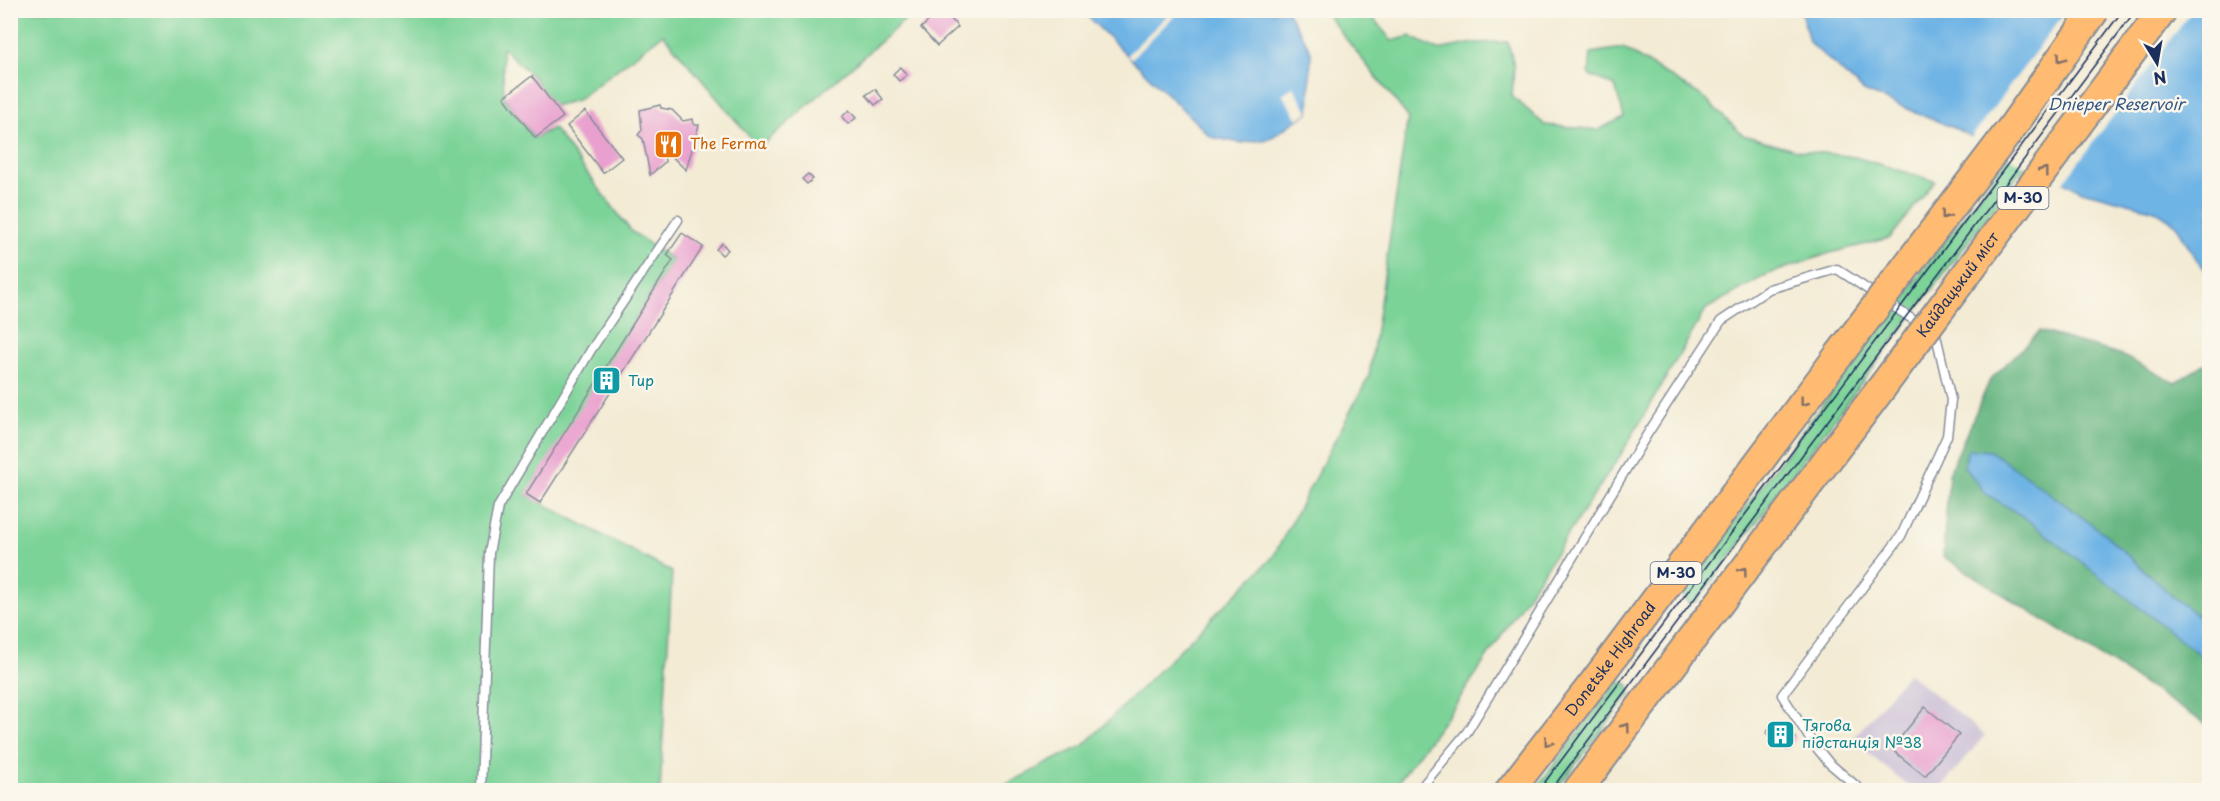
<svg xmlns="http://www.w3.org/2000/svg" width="2220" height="801" viewBox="0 0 2220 801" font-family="'Playpen Sans',sans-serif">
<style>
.industrial{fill:#cabfd6}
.green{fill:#7cd398;stroke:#4c817b;stroke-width:1.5}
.forest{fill:#65b580;stroke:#40726f;stroke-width:1.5}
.water{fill:#6eb4e5;stroke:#4472a2;stroke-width:1.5}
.pier{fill:#f3ebd4}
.building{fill:#e9a0cf}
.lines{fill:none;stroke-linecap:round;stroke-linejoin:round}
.lane-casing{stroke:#878d99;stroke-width:11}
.highway-casing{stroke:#878d99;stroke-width:32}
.lane{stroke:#fff;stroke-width:8}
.highway{stroke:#febb71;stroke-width:28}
.tram{stroke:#1b2f5e;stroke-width:1.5}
.highway-bridge-casing{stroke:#878d99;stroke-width:32;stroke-linecap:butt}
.highway-bridge{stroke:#febb71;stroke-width:28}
.oneway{stroke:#816e67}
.labels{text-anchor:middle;stroke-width:5;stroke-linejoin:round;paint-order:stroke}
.shield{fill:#fbf7ec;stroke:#5e6b89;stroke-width:1.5}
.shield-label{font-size:14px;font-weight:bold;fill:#1b2f5e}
.food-label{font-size:15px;fill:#c56008;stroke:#fbf7ec;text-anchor:start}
.street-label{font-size:15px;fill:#1b2f5e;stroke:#fbf7ec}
.culture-label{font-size:15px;fill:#0d838f;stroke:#fbf7ec;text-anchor:start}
.water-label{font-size:16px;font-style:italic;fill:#345786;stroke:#fbf7ec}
</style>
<rect width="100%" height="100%" fill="#fbf7ec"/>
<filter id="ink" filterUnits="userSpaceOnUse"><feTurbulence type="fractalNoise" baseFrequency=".0167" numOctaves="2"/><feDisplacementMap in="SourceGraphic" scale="12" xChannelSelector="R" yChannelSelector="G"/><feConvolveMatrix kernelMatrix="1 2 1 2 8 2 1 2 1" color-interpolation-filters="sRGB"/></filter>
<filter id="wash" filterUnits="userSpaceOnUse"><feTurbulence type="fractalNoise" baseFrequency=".008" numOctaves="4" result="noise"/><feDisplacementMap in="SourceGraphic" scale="24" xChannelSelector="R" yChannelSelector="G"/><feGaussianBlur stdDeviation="1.35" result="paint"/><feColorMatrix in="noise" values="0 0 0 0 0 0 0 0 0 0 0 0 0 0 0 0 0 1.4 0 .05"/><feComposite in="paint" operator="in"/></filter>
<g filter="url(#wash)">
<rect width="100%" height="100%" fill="#f3ebd4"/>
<path class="industrial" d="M 1908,673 L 1985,735 L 1939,790 L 1913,790 L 1852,740 Z"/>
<path class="green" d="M 10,11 L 915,11 L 759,148 L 663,34 L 577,100 L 554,106 L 532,76 L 502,47 L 504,97 L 534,138 L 553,128 L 631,231 L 673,260 L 527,495 L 672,572 L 660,790 L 11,790 Z
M 1324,11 L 1370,11 L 1369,13 L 1392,41 L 1410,36 L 1438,50 L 1474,43 L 1508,42 L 1514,66 L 1512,96 L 1545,125 L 1598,130 L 1624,117 L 1615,86 L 1589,75 L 1591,53 L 1623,48 L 1702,96 L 1743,135 L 1797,150 L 1855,157 L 1935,181 L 1890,238 L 1830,253 L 1766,275 L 1706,309 L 1623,451 L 1456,704 L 1392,790 L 995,790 L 1084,745 L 1273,557 L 1369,376 L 1408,117 Z
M 2117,11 L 2142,11 L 1697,601 L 1689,603 L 1685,600 L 1682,593 L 1686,587 Z
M 1617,682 L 1628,684 L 1631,692 L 1556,790 L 1535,790 Z"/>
<path class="forest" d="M 2040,331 L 2119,354 L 2175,383 L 2209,361 L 2209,726 L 1943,556 L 1949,473 L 1990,380 Z"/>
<path class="water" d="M 1082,11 L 1287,11 L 1311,51 L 1309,112 L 1269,139 L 1241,143 L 1211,137 Z
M 1795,11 L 2209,11 L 2209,274 L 2196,259 L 2175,223 L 2155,210 L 2082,191 L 1954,128 L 1864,91 L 1809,42 L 1802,13 Z
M 1968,449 L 1990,451 L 2033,481 L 2106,535 L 2173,597 L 2209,624 L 2209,662 L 2024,517 L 1986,494 L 1964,466 Z"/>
<path class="pier" d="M 1172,11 L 1176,14 L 1131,59 L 1127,55 Z
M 2066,11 L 2192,11 L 2062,184 L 1970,139 Z
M 1293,87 L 1309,112 L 1298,119 L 1282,94 Z"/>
<g id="blocks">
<path class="building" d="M 941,10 L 943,10 L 958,27 L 937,46 L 921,28 Z
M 900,67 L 907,75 L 899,81 L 893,74 Z
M 532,76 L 563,117 L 535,138 L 504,97 Z
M 875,89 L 883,99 L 875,105 L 866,95 Z
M 660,105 L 661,108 L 672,110 L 683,121 L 693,119 L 694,125 L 699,125 L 686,170 L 664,149 L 665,162 L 650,175 L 643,139 L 638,135 L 642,130 L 640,110 Z
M 849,110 L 856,118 L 848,124 L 842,117 Z
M 585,111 L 622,158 L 603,173 L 567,126 Z
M 808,174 L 813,179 L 807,184 L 802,179 Z
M 682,233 L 703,247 L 540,503 L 526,494 L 673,260 L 667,255 Z
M 722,243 L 728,250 L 722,255 L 716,249 Z
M 1925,707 L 1959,735 L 1925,776 L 1891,749 Z
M 1776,721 L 1796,738 L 1786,750 L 1766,733 Z"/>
</g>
</g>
<g filter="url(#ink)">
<use href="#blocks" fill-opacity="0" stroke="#878d99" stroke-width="1.5"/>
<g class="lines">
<defs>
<path id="lane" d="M 481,790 L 489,553 L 498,507 L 591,350 L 678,220
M 1419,790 L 1467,732 L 1648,433 L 1721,321 L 1769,289 L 1837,269 L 1936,335 L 1951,400 L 1947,436 L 1901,536 L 1782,695 L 1812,742 L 1829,763 L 1861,790"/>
<g id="highway">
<path id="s1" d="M 1510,790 L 1592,685 L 1839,355"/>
<path d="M 1578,790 L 1883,386"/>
</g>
</defs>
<use href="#lane" class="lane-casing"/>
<use href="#highway" class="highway-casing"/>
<use href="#lane" class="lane"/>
<use href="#highway" class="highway"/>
<path class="tram" d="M 1539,790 L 2123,10
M 1551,790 L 2136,10"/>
<defs>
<g id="highway-bridge">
<path d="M 1839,355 L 2010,130 L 2095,10"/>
<path id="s2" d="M 1883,386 L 2163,10"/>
</g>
</defs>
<use href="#highway-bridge" class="highway-bridge-casing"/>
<use href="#highway-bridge" class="highway-bridge"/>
</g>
<defs><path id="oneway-chevron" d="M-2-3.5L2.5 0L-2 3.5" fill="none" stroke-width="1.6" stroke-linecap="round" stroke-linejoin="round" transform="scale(1.5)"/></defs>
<g class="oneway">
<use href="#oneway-chevron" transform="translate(2061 58) rotate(125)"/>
<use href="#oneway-chevron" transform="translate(2044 171) rotate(-53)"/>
<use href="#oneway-chevron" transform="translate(1945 215) rotate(127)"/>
<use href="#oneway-chevron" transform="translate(1804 402) rotate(127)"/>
<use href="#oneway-chevron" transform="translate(1743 571) rotate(-53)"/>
<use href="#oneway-chevron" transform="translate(1626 727) rotate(-53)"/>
<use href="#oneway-chevron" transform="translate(1548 742) rotate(128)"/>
</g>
</g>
<defs>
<symbol id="restaurant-square" viewBox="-11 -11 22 22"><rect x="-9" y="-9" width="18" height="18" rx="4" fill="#e8710a" stroke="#fbf7ec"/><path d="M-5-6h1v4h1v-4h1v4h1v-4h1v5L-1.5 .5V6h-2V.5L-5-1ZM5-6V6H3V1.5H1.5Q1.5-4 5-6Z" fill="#fff"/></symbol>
<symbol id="building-square" viewBox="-11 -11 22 22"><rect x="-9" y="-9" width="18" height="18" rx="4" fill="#0f9aa8" stroke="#fbf7ec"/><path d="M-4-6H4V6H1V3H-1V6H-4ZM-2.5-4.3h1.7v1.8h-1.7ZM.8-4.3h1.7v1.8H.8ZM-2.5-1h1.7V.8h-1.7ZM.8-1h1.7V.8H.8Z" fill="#fff"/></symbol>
</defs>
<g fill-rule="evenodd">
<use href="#restaurant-square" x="652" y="128" width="33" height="33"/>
<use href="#building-square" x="590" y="364" width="33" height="33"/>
<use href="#building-square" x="1764" y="718" width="33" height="33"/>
</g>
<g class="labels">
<g class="shield">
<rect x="1997.5" y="187" width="51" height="22" rx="4.5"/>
<rect x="1650.5" y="562" width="51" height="22" rx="4.5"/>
</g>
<g class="shield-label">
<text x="2023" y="203">М-30</text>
<text x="1676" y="578">М-30</text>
</g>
<g class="food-label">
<text x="690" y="149">The Ferma</text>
</g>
<g class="street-label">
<text dy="5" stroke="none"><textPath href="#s2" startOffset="126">Кайдацький міст</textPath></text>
<text dy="5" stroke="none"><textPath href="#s1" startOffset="165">Donetske Highroad</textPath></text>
</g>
<g class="culture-label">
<text x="628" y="386">Тир</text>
<text x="1802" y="731">Тягова<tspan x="1802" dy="17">пiдстанцiя №38</tspan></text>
</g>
<g class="water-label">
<text x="2116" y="110">Dnieper Reservoir</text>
</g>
</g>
<rect width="2220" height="801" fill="none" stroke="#fbf7ec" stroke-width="36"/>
<g transform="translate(2157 63) rotate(169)" stroke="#fbf7ec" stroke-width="4.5" paint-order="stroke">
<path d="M0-4.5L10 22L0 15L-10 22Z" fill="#1b2f5e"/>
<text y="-9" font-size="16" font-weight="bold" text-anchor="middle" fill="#1b2f5e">N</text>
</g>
</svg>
